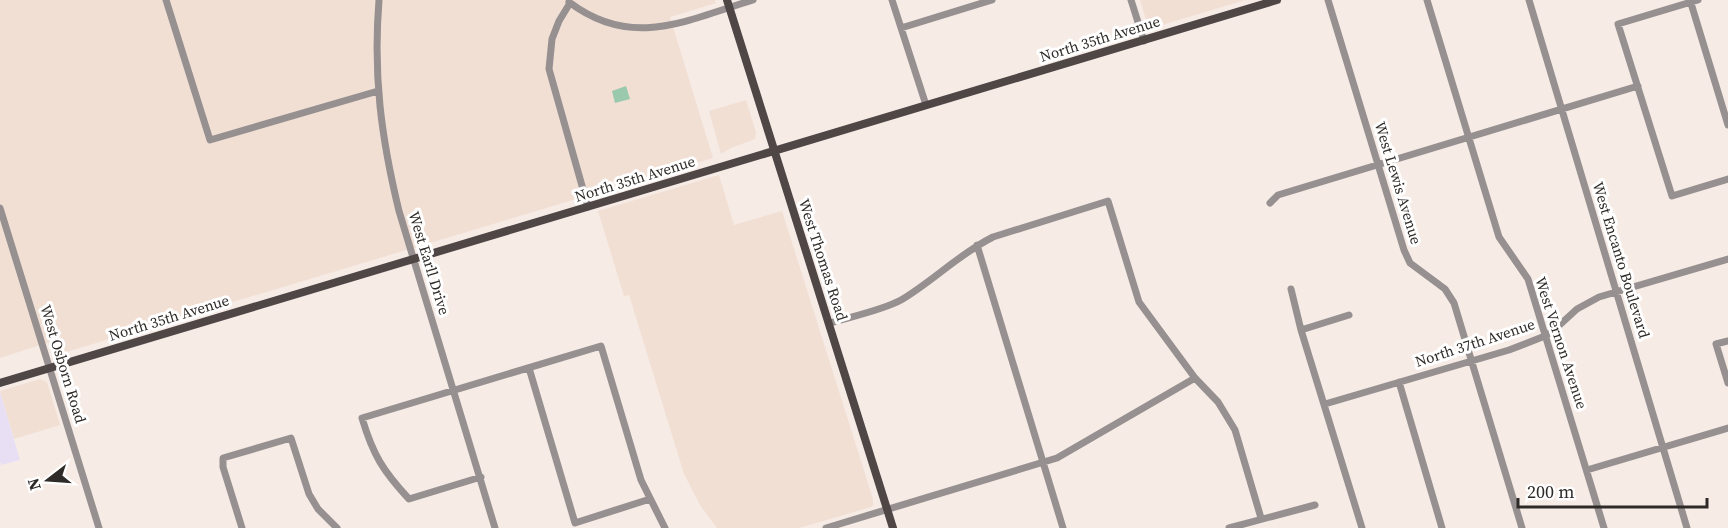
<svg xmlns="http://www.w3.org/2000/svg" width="1728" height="528" viewBox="0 0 1728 528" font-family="'Source Serif 4',serif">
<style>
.built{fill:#f1dfd4}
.education{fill:#e8dff5}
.green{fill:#9bc9ad}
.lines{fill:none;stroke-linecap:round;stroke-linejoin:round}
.minor{stroke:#969091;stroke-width:7}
.major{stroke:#4f4646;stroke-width:8}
.labels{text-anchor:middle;stroke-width:6;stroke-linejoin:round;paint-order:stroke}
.street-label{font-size:15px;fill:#2e2a28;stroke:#fff}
</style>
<rect width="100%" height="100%" fill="#f6ebe5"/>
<path class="built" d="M 0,0 L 715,0 L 716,3 L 670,17 L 713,158 L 63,353 L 50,348 L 50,342 L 0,358 Z
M 1140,0 L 1245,0 L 1149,29 Z
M 746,100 L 756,132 L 755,139 L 731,148 L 721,154 L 709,111 Z
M 719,175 L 734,225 L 782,211 L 873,499 L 873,505 L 871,507 L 799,528 L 717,528 L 700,505 L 684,474 L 629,295 L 624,296 L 598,211 Z
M 40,379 L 47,382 L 60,425 L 14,439 L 0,391 Z"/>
<path class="education" d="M 0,392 L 20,460 L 1,465 L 0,462 Z"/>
<path class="green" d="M 626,86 L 630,99 L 615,103 L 612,91 Z"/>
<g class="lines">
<path class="minor" d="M 166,0 L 210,140 L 378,91
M 379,0 C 373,75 381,137 399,211 L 495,528
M 892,0 L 926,105
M 1131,0 L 1144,41
M 1328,0 L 1404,250 L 1410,263 L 1445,289 L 1454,303 L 1522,528
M 1427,0 L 1499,237 L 1528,279 L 1604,528
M 1529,0 L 1687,528
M 1690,0 L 1728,125
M 1698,0 L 1618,24 L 1672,196 L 1728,179
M 569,2 C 632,50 687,20 753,0
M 570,3 L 559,21 L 552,39 L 549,69 L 588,207
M 901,28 L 992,0
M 1270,203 L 1278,195 L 1638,86
M 0,208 L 99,528
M 977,245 L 1063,528
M 1291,289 L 1301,330 L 1362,528
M 830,323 C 850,317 883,310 901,300 C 933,281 959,254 993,237 L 1108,201 L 1139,302 L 1195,378 L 1218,402 L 1235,430 L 1261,518
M 1301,330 L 1349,315
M 1728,341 L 1716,344 L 1728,383
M 529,368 L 575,523 L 650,499
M 1399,382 L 1442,528
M 1325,404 L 1509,350 L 1545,336 L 1553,331 L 1577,309 L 1599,297 L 1728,259
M 1587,470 L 1728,428
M 481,477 L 409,499 C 383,471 373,455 362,418 L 601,346 L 641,480 L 665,528
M 242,528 L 223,467 L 223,458 L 291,438 L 309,494 L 318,509 L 337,528
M 826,528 L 1057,458 L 1195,378
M 1229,528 L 1315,505"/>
<path class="major" d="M 727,0 L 893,528
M 0,383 L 1277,0"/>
</g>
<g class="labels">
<g class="street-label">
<text transform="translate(1100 39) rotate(-17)" y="5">North 35th Avenue</text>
<text transform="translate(635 179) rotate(-17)" y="5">North 35th Avenue</text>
<text transform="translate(1398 183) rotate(73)" y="5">West Lewis Avenue</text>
<text transform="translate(823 260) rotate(72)" y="5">West Thomas Road</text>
<text transform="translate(1621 260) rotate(73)" y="5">West Encanto Boulevard</text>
<text transform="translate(429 263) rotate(73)" y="5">West Earll Drive</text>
<text transform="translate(169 318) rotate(-17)" y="5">North 35th Avenue</text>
<text transform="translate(1475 343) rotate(-18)" y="5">North 37th Avenue</text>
<text transform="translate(1561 343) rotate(72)" y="5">West Vernon Avenue</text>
<text transform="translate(63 364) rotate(73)" y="5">West Osborn Road</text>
</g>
</g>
<g transform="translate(48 480) rotate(253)" stroke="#ffffff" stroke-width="4.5" paint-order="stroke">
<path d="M0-4.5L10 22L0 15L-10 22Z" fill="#2e2a28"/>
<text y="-9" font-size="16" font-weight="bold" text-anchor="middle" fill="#2e2a28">N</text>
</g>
<path d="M1518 498v9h189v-9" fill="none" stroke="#2e2a28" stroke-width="3"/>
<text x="1527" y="498" font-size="18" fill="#2e2a28" stroke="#ffffff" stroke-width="4.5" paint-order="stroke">200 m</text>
</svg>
